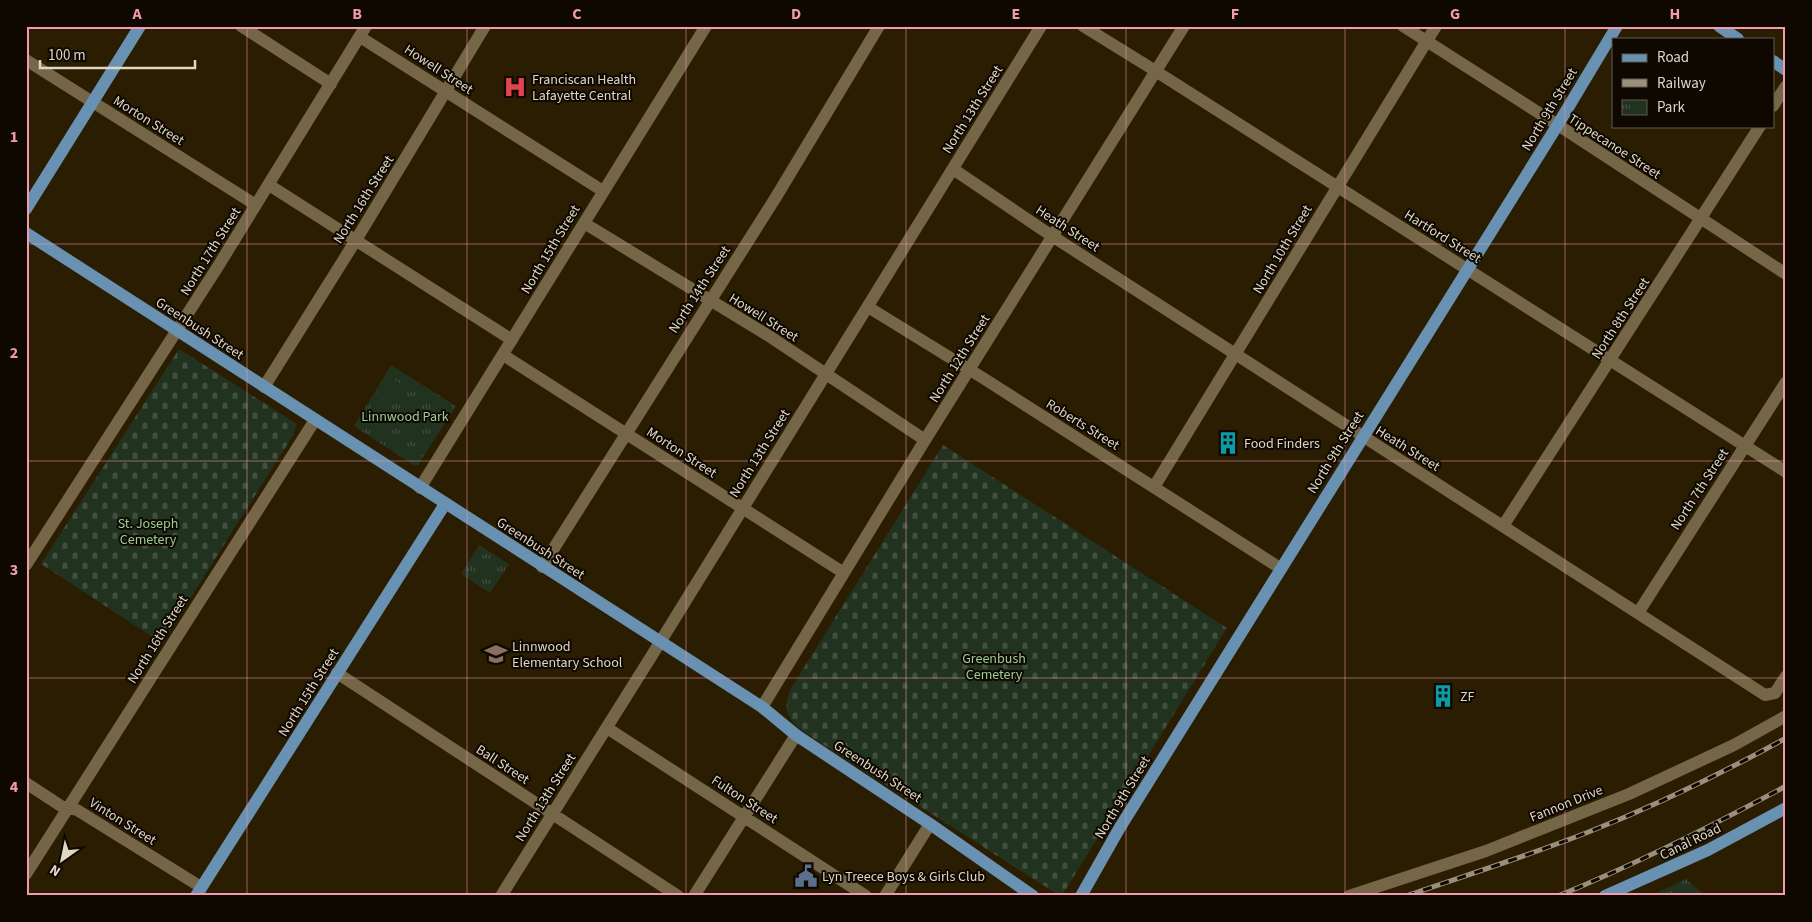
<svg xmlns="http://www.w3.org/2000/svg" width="1812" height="922" viewBox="0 0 1812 922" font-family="'Source Sans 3',sans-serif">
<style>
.cemetery{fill:url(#cemetery-stones)}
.park{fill:url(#park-tufts)}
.pitch{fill:#21321f}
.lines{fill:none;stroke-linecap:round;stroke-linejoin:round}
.minor{stroke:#756648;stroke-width:12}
.major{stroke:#6891b2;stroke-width:12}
.rail-casing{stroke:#998f7a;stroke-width:5}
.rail{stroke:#0e0801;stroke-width:3;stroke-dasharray:9;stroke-linecap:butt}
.grid{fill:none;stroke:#f29ab0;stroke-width:1;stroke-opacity:0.55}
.labels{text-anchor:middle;stroke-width:4;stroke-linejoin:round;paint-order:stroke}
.street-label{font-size:14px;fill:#dfd7c6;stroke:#0e0801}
.poi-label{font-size:14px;fill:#dfd7c6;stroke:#0e0801;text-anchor:start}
.park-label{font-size:14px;fill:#9ccd98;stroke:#0e0801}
.neatline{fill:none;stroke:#f29ab0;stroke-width:2}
.grid-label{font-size:16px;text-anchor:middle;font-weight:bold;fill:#f29ab0}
</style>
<defs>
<pattern id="cemetery-stones" width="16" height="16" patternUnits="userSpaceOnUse" patternTransform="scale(1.25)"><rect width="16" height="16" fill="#21321f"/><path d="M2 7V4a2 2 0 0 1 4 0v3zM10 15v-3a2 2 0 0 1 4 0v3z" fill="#414f3e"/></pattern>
<pattern id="park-tufts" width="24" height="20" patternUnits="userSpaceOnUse" patternTransform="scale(1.25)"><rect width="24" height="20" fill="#21321f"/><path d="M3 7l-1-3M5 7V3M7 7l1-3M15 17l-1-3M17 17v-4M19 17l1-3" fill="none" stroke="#414f3e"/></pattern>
</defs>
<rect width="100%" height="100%" fill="#2a1d01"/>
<path class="cemetery" d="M 179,349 L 297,424 L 292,437 L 162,643 L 41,564 Z
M 943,445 L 1227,628 L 1063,894 L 1060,896 L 802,731 C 787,718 783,709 790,690 Z"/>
<path class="park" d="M 391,365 L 456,406 L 418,465 L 415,466 L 354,426 Z
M 479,545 L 509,564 L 490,593 L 461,574 Z
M 1686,879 L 1705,896 L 1650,896 Z"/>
<path class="pitch" d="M 389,376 L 401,384 L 386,410 L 372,402 Z"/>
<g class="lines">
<path class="minor" d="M 241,26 L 331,84
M 1083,26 L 1146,65 L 1786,472
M 1403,26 L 1564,129 L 1786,274
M 360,37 L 603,191
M 26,60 L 256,205
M 1773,106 L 1786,86
M 953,169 L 1052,236 L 1765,695 L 1775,693 L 1786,676
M 269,185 L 512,340
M 584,223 L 769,336 L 925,440
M 868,307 L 983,378 L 1280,568
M 503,355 L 844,573
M 264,387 L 356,240 L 485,26
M 1154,487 L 1436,26
M 420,488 L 706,26
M 1503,526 L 1760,126
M 26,565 L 217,268 L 366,26
M 542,567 L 776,197 L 879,26
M 1638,613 L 1786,382
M 337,673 L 678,896
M 762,707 L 925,440 L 1184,26
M 607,728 L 866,896
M 26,783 L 61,806 L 77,810 L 201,887
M 26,874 L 315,420
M 501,896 L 654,652 L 1041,26
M 694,896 L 796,735
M 885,896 L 930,824
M 1349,896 L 1486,851 L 1629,794 L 1734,745 L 1786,716"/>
<path class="major" d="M 1719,26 L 1738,39
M 1773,61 L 1786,70
M 26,209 L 140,26
M 26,233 L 762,707 L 796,735 L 930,824 L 1033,896
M 196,896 L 445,504
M 1081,896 L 1119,829 L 1557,126 L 1617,26
M 1605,896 L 1708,850 L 1786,808"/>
<defs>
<path id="rail" d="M 1406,896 C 1467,875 1527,856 1586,833 C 1655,806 1721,774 1786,738
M 1558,896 C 1636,864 1712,826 1786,786"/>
</defs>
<use href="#rail" class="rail-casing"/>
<use href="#rail" class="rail"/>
</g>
<path class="grid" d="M 247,26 L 247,896M 467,26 L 467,896M 686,26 L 686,896M 906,26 L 906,896M 1126,26 L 1126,896M 1345,26 L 1345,896M 1565,26 L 1565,896M 26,244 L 1786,244M 26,461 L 1786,461M 26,678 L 1786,678"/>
<defs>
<symbol id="hospital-bare" viewBox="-9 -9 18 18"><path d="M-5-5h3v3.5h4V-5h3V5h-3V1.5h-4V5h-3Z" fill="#e0444e" stroke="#0e0801" stroke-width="2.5" paint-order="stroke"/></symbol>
<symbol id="building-bare" viewBox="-9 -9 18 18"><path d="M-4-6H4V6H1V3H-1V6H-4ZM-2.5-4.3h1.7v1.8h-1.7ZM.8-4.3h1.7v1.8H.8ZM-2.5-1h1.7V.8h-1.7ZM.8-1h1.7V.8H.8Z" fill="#0f9aa8" stroke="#0e0801" stroke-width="2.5" paint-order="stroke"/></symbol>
<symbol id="school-bare" viewBox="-9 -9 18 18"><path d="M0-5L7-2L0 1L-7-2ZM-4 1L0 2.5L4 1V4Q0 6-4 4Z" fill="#8d6e63" stroke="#0e0801" stroke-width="2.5" paint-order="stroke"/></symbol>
<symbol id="civic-bare" viewBox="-9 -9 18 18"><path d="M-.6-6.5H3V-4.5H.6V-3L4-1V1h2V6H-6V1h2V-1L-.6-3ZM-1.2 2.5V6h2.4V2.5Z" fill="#5c6f8a" stroke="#0e0801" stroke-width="2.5" paint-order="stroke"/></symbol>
</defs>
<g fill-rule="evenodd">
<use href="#hospital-bare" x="499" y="71" width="32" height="32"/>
<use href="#building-bare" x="1212" y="427" width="32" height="32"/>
<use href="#school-bare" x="480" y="638" width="32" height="32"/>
<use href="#building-bare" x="1427" y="680" width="32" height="32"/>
<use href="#civic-bare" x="790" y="860" width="32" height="32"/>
</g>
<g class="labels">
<g class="street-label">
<text transform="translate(439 69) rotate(33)" y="5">Howell Street</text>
<text transform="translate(972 109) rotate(-58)" y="5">North 13th Street</text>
<text transform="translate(1549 109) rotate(-59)" y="5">North 9th Street</text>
<text transform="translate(149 120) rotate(32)" y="5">Morton Street</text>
<text transform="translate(1615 146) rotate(33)" y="5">Tippecanoe Street</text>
<text transform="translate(363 199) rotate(-58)" y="5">North 16th Street</text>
<text transform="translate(1068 228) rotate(33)" y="5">Heath Street</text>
<text transform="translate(1443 236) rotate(32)" y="5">Hartford Street</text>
<text transform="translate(550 249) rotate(-59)" y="5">North 15th Street</text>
<text transform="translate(1282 249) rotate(-59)" y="5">North 10th Street</text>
<text transform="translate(210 251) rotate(-58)" y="5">North 17th Street</text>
<text transform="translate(699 289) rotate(-57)" y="5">North 14th Street</text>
<text transform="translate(764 317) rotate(32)" y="5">Howell Street</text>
<text transform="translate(1620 318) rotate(-57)" y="5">North 8th Street</text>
<text transform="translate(200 328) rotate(33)" y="5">Greenbush Street</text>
<text transform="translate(959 358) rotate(-58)" y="5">North 12th Street</text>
<text transform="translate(1083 424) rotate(32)" y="5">Roberts Street</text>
<text transform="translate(1408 448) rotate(32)" y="5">Heath Street</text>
<text transform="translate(682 452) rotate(33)" y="5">Morton Street</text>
<text transform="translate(1335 452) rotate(-58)" y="5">North 9th Street</text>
<text transform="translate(759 453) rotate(-58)" y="5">North 13th Street</text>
<text transform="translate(1699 489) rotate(-57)" y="5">North 7th Street</text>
<text transform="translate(541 548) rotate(33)" y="5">Greenbush Street</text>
<text transform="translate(157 639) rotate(-58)" y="5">North 16th Street</text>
<text transform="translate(308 692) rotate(-58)" y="5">North 15th Street</text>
<text transform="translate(503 764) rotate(33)" y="5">Ball Street</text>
<text transform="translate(878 771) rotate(33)" y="5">Greenbush Street</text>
<text transform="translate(545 797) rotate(-58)" y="5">North 13th Street</text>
<text transform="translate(1122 797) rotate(-59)" y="5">North 9th Street</text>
<text transform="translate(745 799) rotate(33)" y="5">Fulton Street</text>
<text transform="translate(1566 803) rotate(-22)" y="5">Fannon Drive</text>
<text transform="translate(123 821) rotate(32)" y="5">Vinton Street</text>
<text transform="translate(1690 841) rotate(-26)" y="5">Canal Road</text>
</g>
<g class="poi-label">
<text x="532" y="84">Franciscan Health<tspan x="532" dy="16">Lafayette Central</tspan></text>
<text x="1244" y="448">Food Finders</text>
<text x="512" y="651">Linnwood<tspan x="512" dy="16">Elementary School</tspan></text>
<text x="1460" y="701">ZF</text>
<text x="822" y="881">Lyn Treece Boys &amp; Girls Club</text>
</g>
<g class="park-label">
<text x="405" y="421">Linnwood Park</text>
<text x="148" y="528">St. Joseph<tspan x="148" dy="16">Cemetery</tspan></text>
<text x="994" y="663">Greenbush<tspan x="994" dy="16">Cemetery</tspan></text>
</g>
</g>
<rect width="1812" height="922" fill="none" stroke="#0e0801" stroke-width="55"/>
<rect x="1612" y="38" width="162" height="90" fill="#0e0801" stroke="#625b50"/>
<rect x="1622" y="54" width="25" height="8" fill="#6891b2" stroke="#625b50"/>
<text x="1657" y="62" font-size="15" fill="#dfd7c6">Road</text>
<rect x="1622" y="79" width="25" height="8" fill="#998f7a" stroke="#625b50"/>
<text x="1657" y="88" font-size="15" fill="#dfd7c6">Railway</text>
<rect x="1622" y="100" width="25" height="15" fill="url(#park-tufts)" stroke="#625b50"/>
<text x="1657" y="112" font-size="15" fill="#dfd7c6">Park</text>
<g transform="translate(62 860) rotate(213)" stroke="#0e0801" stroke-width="4" paint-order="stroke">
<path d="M0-4L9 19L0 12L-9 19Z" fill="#dfd7c6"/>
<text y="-8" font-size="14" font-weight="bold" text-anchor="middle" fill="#dfd7c6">N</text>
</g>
<path d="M40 60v8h155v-8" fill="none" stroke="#dfd7c6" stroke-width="2.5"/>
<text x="48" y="60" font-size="15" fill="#dfd7c6" stroke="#0e0801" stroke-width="4" paint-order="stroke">100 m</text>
<rect x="28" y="28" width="1756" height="866" class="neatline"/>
<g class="grid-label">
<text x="137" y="19">A</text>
<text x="357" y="19">B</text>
<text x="577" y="19">C</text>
<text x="796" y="19">D</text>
<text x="1016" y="19">E</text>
<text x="1235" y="19">F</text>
<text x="1455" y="19">G</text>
<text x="1675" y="19">H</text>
<text x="14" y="142">1</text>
<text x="14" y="358">2</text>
<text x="14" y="575">3</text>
<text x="14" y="792">4</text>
</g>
</svg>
